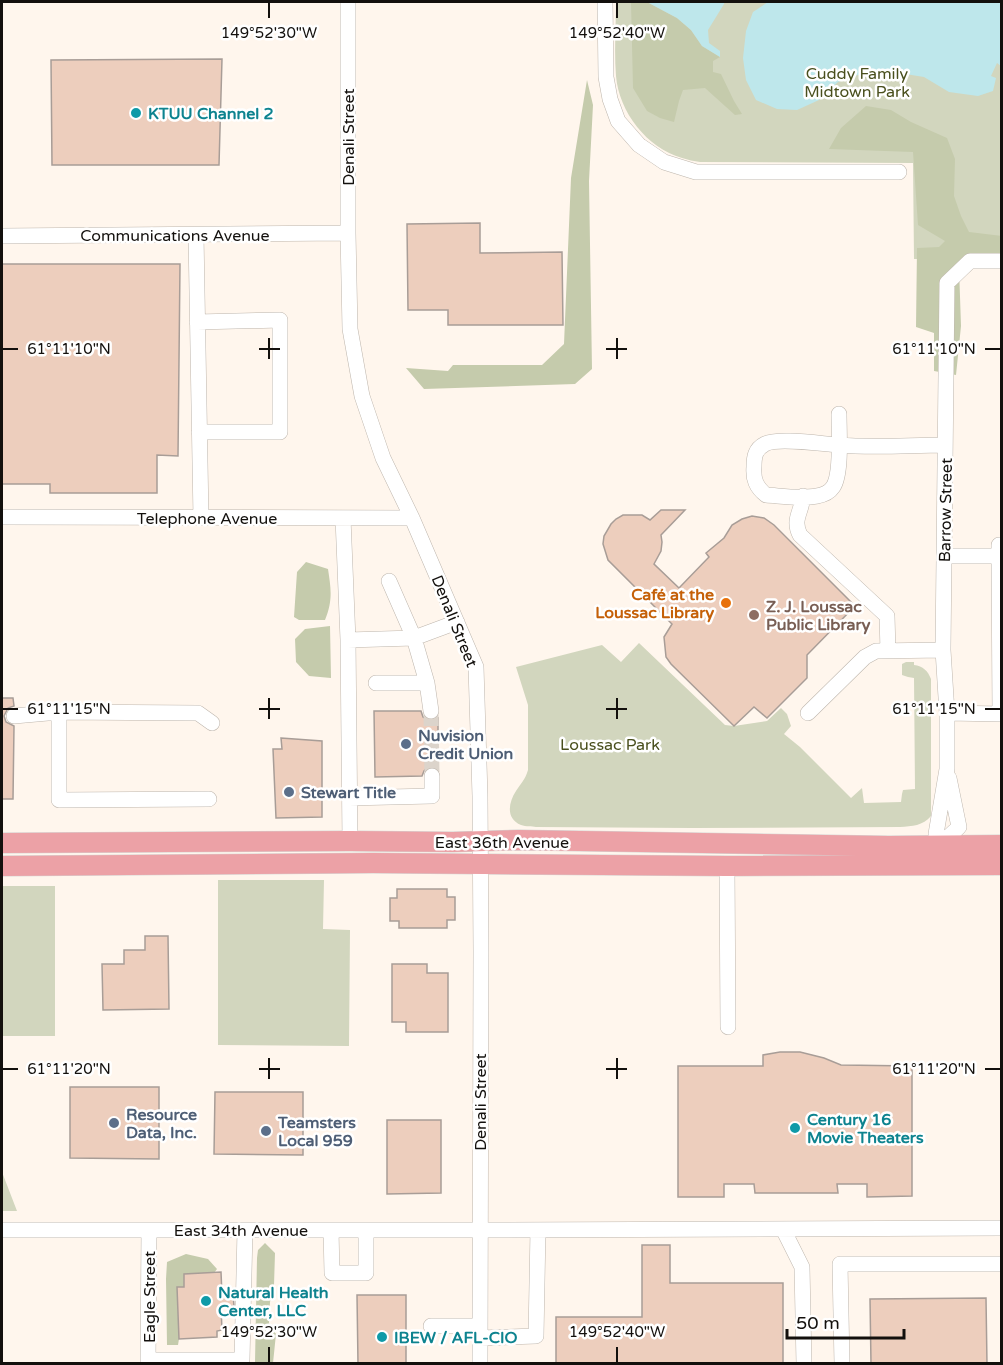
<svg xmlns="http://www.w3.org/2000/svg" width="1003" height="1365" viewBox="0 0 1003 1365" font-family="'Varela Round',sans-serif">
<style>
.green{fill:#d2d6be}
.forest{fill:#c5cbac}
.water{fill:#bee7eb}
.building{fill:#edcebd;stroke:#a89d97;stroke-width:1.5}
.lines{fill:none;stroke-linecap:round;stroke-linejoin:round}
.minor-tunnel{stroke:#dcd4cb;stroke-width:15;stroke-dasharray:15 8;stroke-linecap:butt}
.minor-casing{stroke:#beb6ad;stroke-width:16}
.major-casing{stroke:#d5d4d3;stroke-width:21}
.minor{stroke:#fff;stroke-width:15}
.major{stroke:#eca1a6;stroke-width:20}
.ticks{fill:none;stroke:#13100d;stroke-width:2}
.culture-dot{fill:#0f9aa8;stroke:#fff;stroke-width:2}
.food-dot{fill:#e8710a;stroke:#fff;stroke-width:2}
.education-dot{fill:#8d6e63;stroke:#fff;stroke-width:2}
.service-dot{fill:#5c6f8a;stroke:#fff;stroke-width:2}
.labels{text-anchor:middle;stroke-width:5;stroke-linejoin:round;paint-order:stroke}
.park-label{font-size:16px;fill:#494f1d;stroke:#fff}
.culture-label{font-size:16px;font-weight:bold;fill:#0d838f;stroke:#fff;text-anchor:start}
.street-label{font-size:16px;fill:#13100d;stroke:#fff}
.food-label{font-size:16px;font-weight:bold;fill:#c56008;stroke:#fff;text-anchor:end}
.education-label{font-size:16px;font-weight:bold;fill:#785e54;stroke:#fff;text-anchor:start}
.service-label{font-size:16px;font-weight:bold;fill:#4e5e75;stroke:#fff;text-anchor:start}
.ticks-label{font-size:15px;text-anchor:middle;fill:#13100d;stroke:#fff;stroke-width:5;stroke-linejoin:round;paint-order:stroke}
</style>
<rect width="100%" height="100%" fill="#fff6ed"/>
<path class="green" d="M 616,2 L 1001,2 L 1001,259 L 914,259 L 913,163 L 700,162 C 694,161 688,160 682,158 C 647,148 619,112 616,76 C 614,51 616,26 616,2 Z
M 639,643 L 725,725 L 734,726 L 767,721 L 781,708 L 787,714 L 791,726 L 784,734 L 800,747 L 851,798 L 862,788 L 864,803 L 901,802 L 902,794 L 903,790 L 915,789 L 914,678 L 908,677 L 902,675 L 902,664 L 906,662 L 914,662 L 914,665 C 923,666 928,671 931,679 L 931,816 C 923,826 912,826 900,827 L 692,828 L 536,827 C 532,826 526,827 521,825 C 506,819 508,803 516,791 C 521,783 525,780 528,770 L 528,705 L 516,667 L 602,645 L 621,662 Z
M 218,880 L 324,880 L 323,929 L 350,930 L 349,1046 L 218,1045 Z
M 2,886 L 55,886 L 55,1036 L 2,1036 Z
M 2,1172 L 17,1211 L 2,1211 Z"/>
<path class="forest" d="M 631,2 L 647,2 L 677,18 L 691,30 L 702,46 L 720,57 L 713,61 L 713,72 L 721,74 L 734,101 L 742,114 L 735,115 L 705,88 L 683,90 L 679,101 L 674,122 L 660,118 L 647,111 L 633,88 Z
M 587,80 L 593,105 L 589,181 L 592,369 L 575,384 L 424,389 L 406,368 L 448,371 L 453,365 L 542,365 L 564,344 L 571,178 Z
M 866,106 L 891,110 L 911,122 L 947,138 L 955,159 L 954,196 L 961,216 L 969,232 L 1002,236 L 1001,257 L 959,267 L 961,326 L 956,375 L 934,371 L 934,333 L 916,327 L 917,248 L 939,247 L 945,241 L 918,225 L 913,152 L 829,149 L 841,128 Z
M 306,562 L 328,569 C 331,589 333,600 325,620 L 299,620 L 294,617 L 297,572 Z
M 330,626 L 331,678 L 309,676 L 296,662 L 295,639 L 305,629 Z
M 265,1243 L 275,1253 L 274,1285 L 270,1302 L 269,1323 L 276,1334 L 273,1363 L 255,1363 L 257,1258 L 258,1250 Z
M 186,1254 L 208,1259 L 217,1269 L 214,1273 L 184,1274 L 184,1287 L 178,1287 L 179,1339 L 178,1345 L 167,1345 L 166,1279 L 167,1262 Z"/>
<path class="water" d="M 647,2 L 724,2 L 724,4 L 708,30 L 709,43 L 720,51 L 720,57 L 702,46 L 691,30 L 677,18 Z
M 768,2 L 1001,2 L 1001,66 L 997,63 L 991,76 L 996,78 L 993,91 L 978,96 L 949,92 L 924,77 L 893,72 L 869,71 L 838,82 L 819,100 L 797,110 L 777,109 L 756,100 L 746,80 L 743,58 L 746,31 L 753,12 Z"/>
<path class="building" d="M 222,59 L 219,165 L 52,165 L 51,60 Z
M 480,223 L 480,253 L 562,252 L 563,325 L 448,325 L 448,310 L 408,310 L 407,224 Z
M 2,264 L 180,264 L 178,456 L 157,455 L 157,493 L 50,493 L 50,484 L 2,484 Z
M 661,510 L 685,510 L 661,535 L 662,542 L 661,551 L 654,564 L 679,588 L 709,557 L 706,553 L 724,538 L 732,525 L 742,519 L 752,516 L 764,518 L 774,525 L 855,606 L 807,655 L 807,678 L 767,718 L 754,707 L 734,726 L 671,664 L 666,657 L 664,637 L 672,624 L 608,560 L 603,544 L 604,536 L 611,524 L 616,519 L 623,515 L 642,515 L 650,520 Z
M 2,698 L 13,698 L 14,706 L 8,708 L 4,716 L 6,722 L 14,726 L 13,799 L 2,799 Z
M 374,711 L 421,711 L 423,717 L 428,720 L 433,720 L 438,718 L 438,769 L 433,766 L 428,767 L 424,771 L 422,776 L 375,777 Z
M 281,738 L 322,741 L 322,817 L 276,818 L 273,749 L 282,749 Z
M 397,889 L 447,889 L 447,897 L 455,897 L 455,920 L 447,920 L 447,928 L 399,928 L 399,921 L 390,921 L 390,898 L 397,898 Z
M 145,936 L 168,936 L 169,1009 L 103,1010 L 102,964 L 124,964 L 124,950 L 145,950 Z
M 392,964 L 427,964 L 427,973 L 448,973 L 448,1032 L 406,1032 L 406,1022 L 392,1022 Z
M 780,1052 L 800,1052 L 824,1058 L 841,1065 L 912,1066 L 912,1196 L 867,1197 L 867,1184 L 837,1184 L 838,1193 L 755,1193 L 754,1184 L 724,1184 L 724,1197 L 678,1197 L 678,1066 L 763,1066 L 763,1055 Z
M 70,1087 L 159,1087 L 159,1159 L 70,1158 Z
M 215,1092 L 303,1092 L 303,1155 L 214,1154 Z
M 387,1120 L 441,1120 L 441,1193 L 387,1194 Z
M 642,1245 L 670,1245 L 670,1283 L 783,1283 L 783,1364 L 556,1364 L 556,1317 L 642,1317 Z
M 221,1272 L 222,1295 L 233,1294 L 234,1306 L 221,1307 L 222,1330 L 217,1331 L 217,1337 L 179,1339 L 177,1287 L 184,1287 L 184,1274 Z
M 357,1295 L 406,1295 L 406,1364 L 358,1364 Z
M 986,1298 L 987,1364 L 871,1364 L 870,1299 Z"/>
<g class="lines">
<path class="minor-tunnel" d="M 431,711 L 432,776"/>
<defs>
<path id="minor" d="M 348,2 L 348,233 L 350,329 L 362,396 L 383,458 L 412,518 L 476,667 L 480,796 L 481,952 L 480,1364
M 605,2 L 606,77 L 610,99 L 618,121 L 639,145 L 664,162 L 696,172 L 899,172
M 196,235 L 201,518
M 2,236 L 348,233
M 197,322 L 280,320 L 280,432 L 199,432
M 839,414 C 839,432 842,474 833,487 C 829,493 823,495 817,496 C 801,499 782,496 766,495 C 756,487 753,479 754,467 C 754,457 755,449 765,444 C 778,437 822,444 839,445 C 874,448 910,445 945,445
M 803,496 C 802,512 792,519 800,535 L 887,616 L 888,651
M 2,517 L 412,518
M 343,518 L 348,640 L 414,638 L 457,622
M 944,556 L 999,556 L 999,545 L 1002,545
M 999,556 L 1000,714
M 389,581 L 414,638 L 427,683 L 431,711
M 348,640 L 350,841
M 376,683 L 427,683
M 808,713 L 865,657 L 876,651 L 943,650
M 947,713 L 1002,714
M 14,716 L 59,712
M 349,798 L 432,796 L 432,776
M 209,799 L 59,800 L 59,712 L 198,713 L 212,723
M 945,840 L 936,834 L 947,769 L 947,713 L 943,650 L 947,283 L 970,261 L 1002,261
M 944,865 L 945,840 L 959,827 L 949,778
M 727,866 L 728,1027
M 783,1229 L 802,1267 L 804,1364
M 2,1230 L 480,1230 L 1002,1228
M 331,1230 L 332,1273 L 366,1273 L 366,1230
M 431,1326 L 480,1326
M 480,1338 L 536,1336 L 538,1230
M 148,1360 L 242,1360 L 245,1230
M 148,1364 L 149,1230
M 842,1364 L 840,1264 L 1002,1264"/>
<path id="major" d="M 2,843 L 350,841 L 453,842 L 518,840 L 889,846 L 1002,845
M 2,866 L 373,863 L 727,866 L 1002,865"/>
</defs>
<use href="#minor" class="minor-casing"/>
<use href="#major" class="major-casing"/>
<use href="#minor" class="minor"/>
<use href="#major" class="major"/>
</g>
<path class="ticks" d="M 269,3 L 269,18M 617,3 L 617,18M 269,338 L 269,359M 617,338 L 617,359M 3,349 L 18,349M 259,349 L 280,349M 606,349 L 627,349M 985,349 L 1000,349M 269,698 L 269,719M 617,698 L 617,719M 3,709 L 18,709M 259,709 L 280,709M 606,709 L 627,709M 985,709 L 1000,709M 269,1058 L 269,1079M 617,1058 L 617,1079M 3,1069 L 18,1069M 259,1069 L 280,1069M 606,1069 L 627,1069M 985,1069 L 1000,1069M 269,1347 L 269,1362M 617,1347 L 617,1362"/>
<g class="culture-dot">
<circle cx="136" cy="113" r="6"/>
<circle cx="795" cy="1128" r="6"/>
<circle cx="206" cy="1301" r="6"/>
<circle cx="382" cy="1337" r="6"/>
</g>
<circle class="food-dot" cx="726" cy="603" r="6"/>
<circle class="education-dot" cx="754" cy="615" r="6"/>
<g class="service-dot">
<circle cx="406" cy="744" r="6"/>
<circle cx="289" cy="792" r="6"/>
<circle cx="114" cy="1123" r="6"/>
<circle cx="266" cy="1131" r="6"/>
</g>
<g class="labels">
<g class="park-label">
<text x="857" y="79">Cuddy Family<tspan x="857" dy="18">Midtown Park</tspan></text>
<text x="610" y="750">Loussac Park</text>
</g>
<g class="culture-label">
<text x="148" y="119">KTUU Channel 2</text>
<text x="807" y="1125">Century 16<tspan x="807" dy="18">Movie Theaters</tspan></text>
<text x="218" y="1298">Natural Health<tspan x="218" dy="18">Center, LLC</tspan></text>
<text x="394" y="1343">IBEW / AFL-CIO</text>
</g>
<g class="street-label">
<text transform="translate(348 137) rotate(-90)" y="6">Denali Street</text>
<text x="175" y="241">Communications Avenue</text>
<text transform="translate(945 510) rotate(-89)" y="6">Barrow Street</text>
<text x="207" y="524">Telephone Avenue</text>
<text transform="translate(455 621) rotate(68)" y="6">Denali Street</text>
<text x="502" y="848">East 36th Avenue</text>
<text transform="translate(480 1102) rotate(-90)" y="6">Denali Street</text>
<text x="241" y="1236">East 34th Avenue</text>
<text transform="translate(149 1297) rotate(-90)" y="6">Eagle Street</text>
</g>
<g class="food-label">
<text x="714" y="600">Café at the<tspan x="714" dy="18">Loussac Library</tspan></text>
</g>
<g class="education-label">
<text x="766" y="612">Z. J. Loussac<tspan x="766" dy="18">Public Library</tspan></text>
</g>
<g class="service-label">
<text x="418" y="741">Nuvision<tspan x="418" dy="18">Credit Union</tspan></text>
<text x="301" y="798">Stewart Title</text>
<text x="126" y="1120">Resource<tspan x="126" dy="18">Data, Inc.</tspan></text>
<text x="278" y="1128">Teamsters<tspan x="278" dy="18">Local 959</tspan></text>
</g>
</g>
<g class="ticks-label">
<text x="269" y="38">149°52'30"W</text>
<text x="617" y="38">149°52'40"W</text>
<text x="934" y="354">61°11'10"N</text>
<text x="69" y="354">61°11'10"N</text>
<text x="934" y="714">61°11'15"N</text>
<text x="69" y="714">61°11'15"N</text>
<text x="69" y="1074">61°11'20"N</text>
<text x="934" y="1074">61°11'20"N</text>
<text x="269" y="1337">149°52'30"W</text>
<text x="617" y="1337">149°52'40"W</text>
</g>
<rect width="1003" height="1365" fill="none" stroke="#13100d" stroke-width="6"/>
<path d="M787 1329v9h117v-9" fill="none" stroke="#13100d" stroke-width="3"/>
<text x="796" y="1329" font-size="18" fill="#13100d" stroke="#ffffff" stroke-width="4.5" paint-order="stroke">50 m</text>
</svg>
